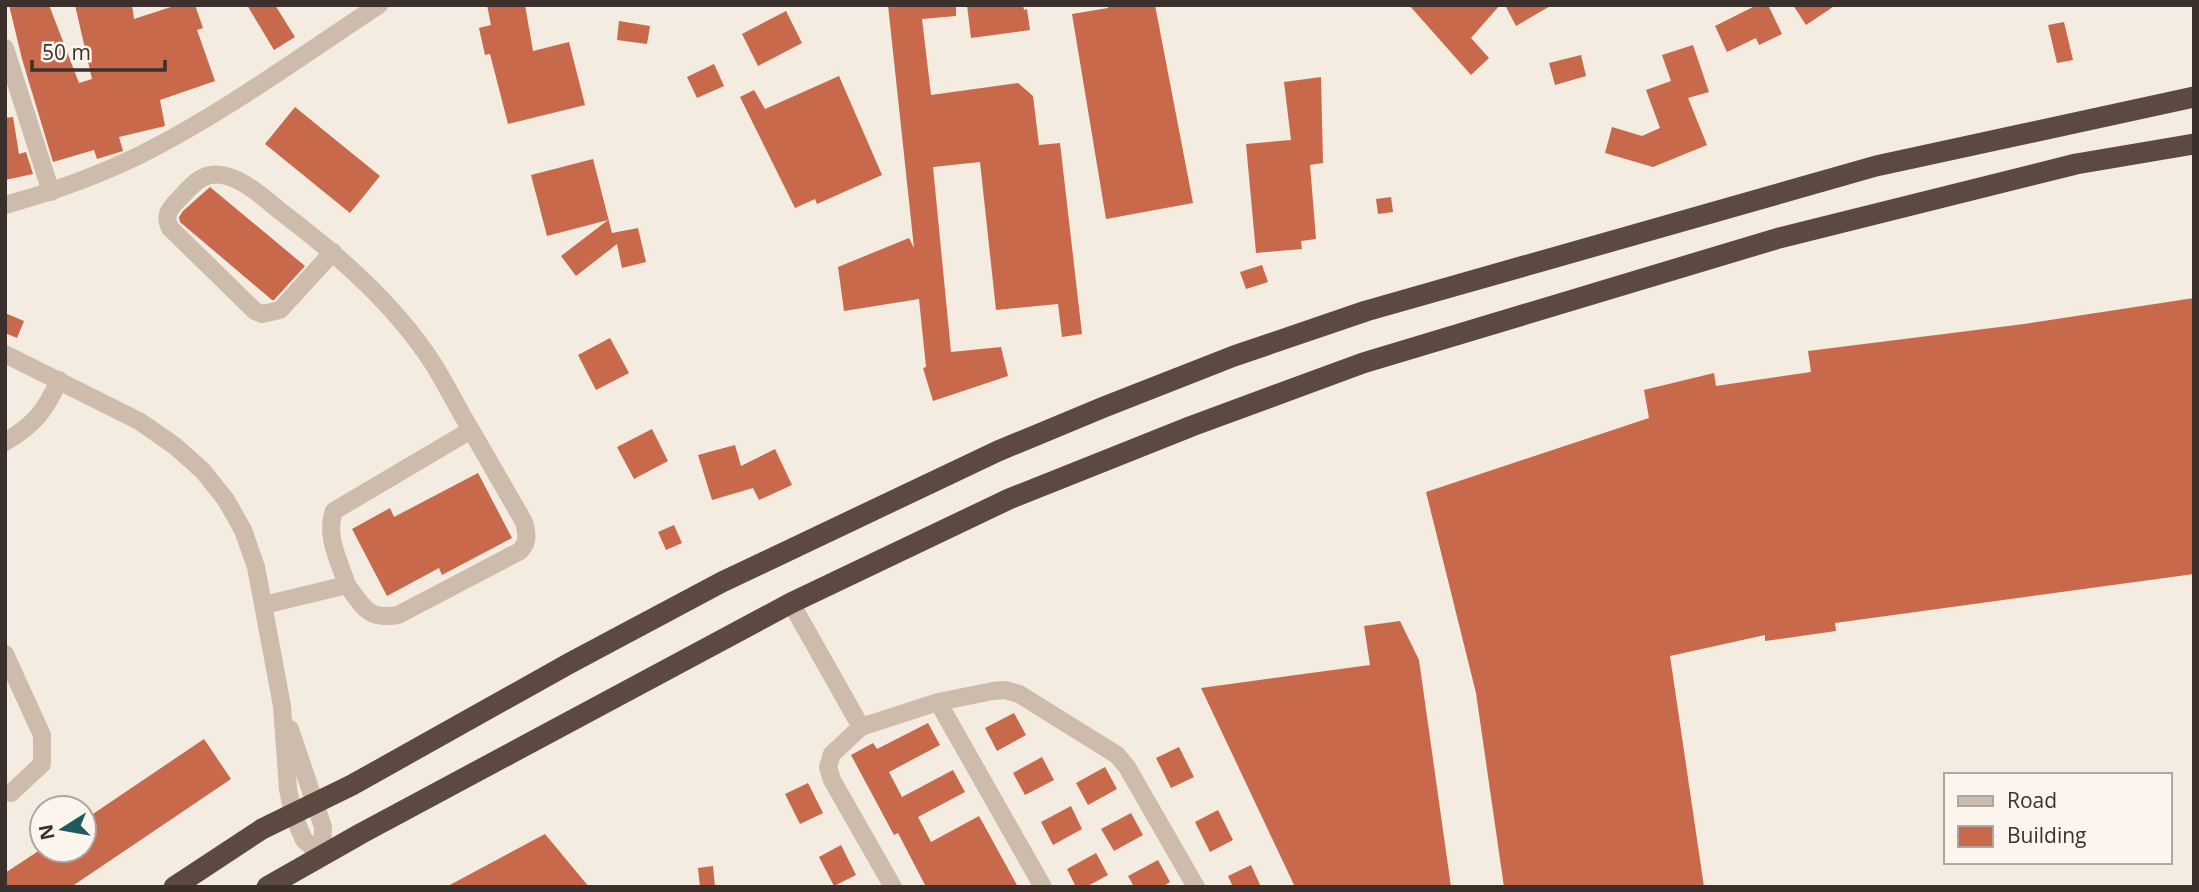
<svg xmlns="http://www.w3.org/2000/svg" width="2199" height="892" viewBox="0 0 2199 892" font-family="'Open Sans',sans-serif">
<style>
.building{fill:#c8694b}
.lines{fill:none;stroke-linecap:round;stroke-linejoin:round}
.minor{stroke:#cdbbac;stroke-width:18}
.highway{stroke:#5c4a42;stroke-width:21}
</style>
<rect width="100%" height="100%" fill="#f4ebe1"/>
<path class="building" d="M 9,5 L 49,5 L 79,83 L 92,79 L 75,5 L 132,5 L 134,19 L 177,5 L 195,5 L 203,28 L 197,30 L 215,81 L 160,100 L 165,126 L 119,137 L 123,151 L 97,159 L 94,150 L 53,162 L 22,59 Z
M 247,5 L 275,5 L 295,37 L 274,50 Z
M 487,5 L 525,5 L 533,51 L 569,42 L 585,105 L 508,124 L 490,54 L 485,55 L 479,28 L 491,25 Z
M 888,5 L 956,5 L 956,16 L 922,19 L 931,95 L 1018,83 L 1033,96 L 1039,145 L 1060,143 L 1082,334 L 1062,337 L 1058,304 L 996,310 L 980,162 L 933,167 L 951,352 L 1001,347 L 1008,376 L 933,401 L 923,368 L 926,367 L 919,299 L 844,311 L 838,267 L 909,238 L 914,248 Z
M 967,5 L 1023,5 L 1024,10 L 1027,9 L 1030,30 L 971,38 Z
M 1108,5 L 1155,5 L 1193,203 L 1106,219 L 1072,14 L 1108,8 Z
M 1409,5 L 1500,5 L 1471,38 L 1489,58 L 1471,75 Z
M 1505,5 L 1552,5 L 1516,26 Z
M 1757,5 L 1768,5 L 1782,34 L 1759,45 L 1756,38 L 1727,52 L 1715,26 Z
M 1793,5 L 1836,5 L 1806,25 Z
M 786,11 L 802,43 L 758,66 L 742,34 Z
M 619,21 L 650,26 L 647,44 L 617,40 Z
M 2064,22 L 2073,60 L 2057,63 L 2048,25 Z
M 1693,45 L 1709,92 L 1688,98 L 1707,145 L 1653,167 L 1605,153 L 1612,127 L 1642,136 L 1660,128 L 1646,90 L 1671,81 L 1662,55 Z
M 1581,55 L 1586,76 L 1555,85 L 1549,63 Z
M 714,64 L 724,86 L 697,98 L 687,77 Z
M 839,76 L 882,175 L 817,204 L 815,199 L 795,208 L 740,97 L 754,90 L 765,109 Z
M 1321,77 L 1323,163 L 1310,165 L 1316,239 L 1301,241 L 1302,249 L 1256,253 L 1246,144 L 1291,140 L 1284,82 Z
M 295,107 L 380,176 L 350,213 L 265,144 Z
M 13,117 L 19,154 L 26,152 L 33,174 L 5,180 L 5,118 Z
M 593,159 L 612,233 L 638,228 L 646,262 L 622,268 L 617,244 L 576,276 L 561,256 L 608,220 L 547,236 L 531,175 Z
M 210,187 L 305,266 L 274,300 L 272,300 L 180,222 L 179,217 L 183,211 Z
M 1391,197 L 1393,212 L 1378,214 L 1376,199 Z
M 1262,265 L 1268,282 L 1246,289 L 1240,272 Z
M 2194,298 L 2194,574 L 1835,623 L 1836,631 L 1765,641 L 1765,635 L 1670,656 L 1704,887 L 1504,887 L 1476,693 L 1426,492 L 1649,418 L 1644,390 L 1714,373 L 1716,386 L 1811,372 L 1808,351 L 2024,324 Z
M 5,313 L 24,321 L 17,338 L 5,333 Z
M 610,338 L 629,373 L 596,390 L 578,355 Z
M 652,429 L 668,461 L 634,479 L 617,447 Z
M 735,445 L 741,466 L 775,449 L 792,485 L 759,500 L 753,488 L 712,500 L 698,455 Z
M 478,473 L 512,538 L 442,575 L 439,568 L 387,596 L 352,529 L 390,508 L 394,517 Z
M 674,525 L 682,543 L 666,550 L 658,532 Z
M 1400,621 L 1419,660 L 1451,887 L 1295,887 L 1201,688 L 1370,665 L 1364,626 Z
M 1014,713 L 1026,735 L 997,751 L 985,728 Z
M 928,723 L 940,745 L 889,772 L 902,797 L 953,770 L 965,792 L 918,817 L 931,842 L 979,816 L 1018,887 L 926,887 L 898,833 L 894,835 L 851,755 L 873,743 L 877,749 Z
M 204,739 L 231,779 L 71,887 L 5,887 L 5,873 L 40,850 L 84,850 L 84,820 Z
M 1179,747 L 1194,777 L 1171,788 L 1156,758 Z
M 1042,757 L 1054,780 L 1025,795 L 1013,773 Z
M 1105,767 L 1117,789 L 1088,805 L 1076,783 Z
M 808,783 L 823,813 L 800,824 L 785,794 Z
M 1071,806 L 1082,829 L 1053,845 L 1041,822 Z
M 1218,810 L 1233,840 L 1210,852 L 1195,822 Z
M 1131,813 L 1143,835 L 1114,851 L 1101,829 Z
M 545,834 L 589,887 L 446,887 Z
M 841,845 L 856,875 L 834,886 L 819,857 Z
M 1096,853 L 1108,875 L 1086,887 L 1076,887 L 1067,869 Z
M 1158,860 L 1170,882 L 1162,887 L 1134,887 L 1128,876 Z
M 1251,865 L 1261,887 L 1233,887 L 1228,876 Z
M 713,866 L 715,887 L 700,887 L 698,868 Z"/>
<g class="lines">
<path class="minor" d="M 5,48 L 51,192
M 5,205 C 52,192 97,176 140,155 C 224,113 301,56 379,5
M 5,354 L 139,421 L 175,446 L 203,471 L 226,500 L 243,530 L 256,567 L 282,706 L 288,789 L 293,814 L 304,840 L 322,855
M 5,442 C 34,425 46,410 59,380
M 347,585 C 363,607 368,620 398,615 L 520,551 C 529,542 527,534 524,522 L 471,430
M 791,603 L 861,727
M 264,605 L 347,585 C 339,560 325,536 334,511 L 471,430 C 458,409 447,386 434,365 C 394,303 338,255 280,211 C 263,197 235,171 211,175 C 197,177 187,191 178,200 C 169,209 164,216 170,228 L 255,311 L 262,314 L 280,310 L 333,252
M 5,654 L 42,735 L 42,764 L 11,793
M 938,702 L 1043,887
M 290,729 L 323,827 L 322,855
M 893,887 L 832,780 L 828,767 L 832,754 L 861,727 L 938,702 L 993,691 L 1005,690 L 1019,694 L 1117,755 L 1127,767 L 1196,887"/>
<path class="highway" d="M 174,887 L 262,829 L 352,785 L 570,663 L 722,582 L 998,451 L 1104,407 L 1234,356 L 1366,311 L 1876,166 L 2194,97
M 267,887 L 362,833 L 791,603 L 1009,499 L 1192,426 L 1363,363 L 1779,238 L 2076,164 L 2194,144"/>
</g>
<rect width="2199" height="892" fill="none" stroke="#3b302b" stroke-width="14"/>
<rect x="1944" y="773" width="228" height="91" fill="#fbf5ee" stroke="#aea6a0" stroke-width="2"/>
<rect x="1958" y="796" width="35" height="10" fill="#cdbbac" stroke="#aea6a0" stroke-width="2"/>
<text x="2007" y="808" font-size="21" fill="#3b302b">Road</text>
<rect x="1958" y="826" width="35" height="21" fill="#c8694b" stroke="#aea6a0" stroke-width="2"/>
<text x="2007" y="843" font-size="21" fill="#3b302b">Building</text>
<g transform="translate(63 829) rotate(259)"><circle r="33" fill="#fbf5ee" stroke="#aea6a0" stroke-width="2"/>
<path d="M0-5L12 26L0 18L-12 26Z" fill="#1f5a5e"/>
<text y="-10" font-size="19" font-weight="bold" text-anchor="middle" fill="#3b302b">N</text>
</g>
<path d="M32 60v10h133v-10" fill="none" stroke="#3b302b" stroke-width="3.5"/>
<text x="42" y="60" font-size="21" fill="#3b302b" stroke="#fbf5ee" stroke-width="5" paint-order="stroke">50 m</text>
</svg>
